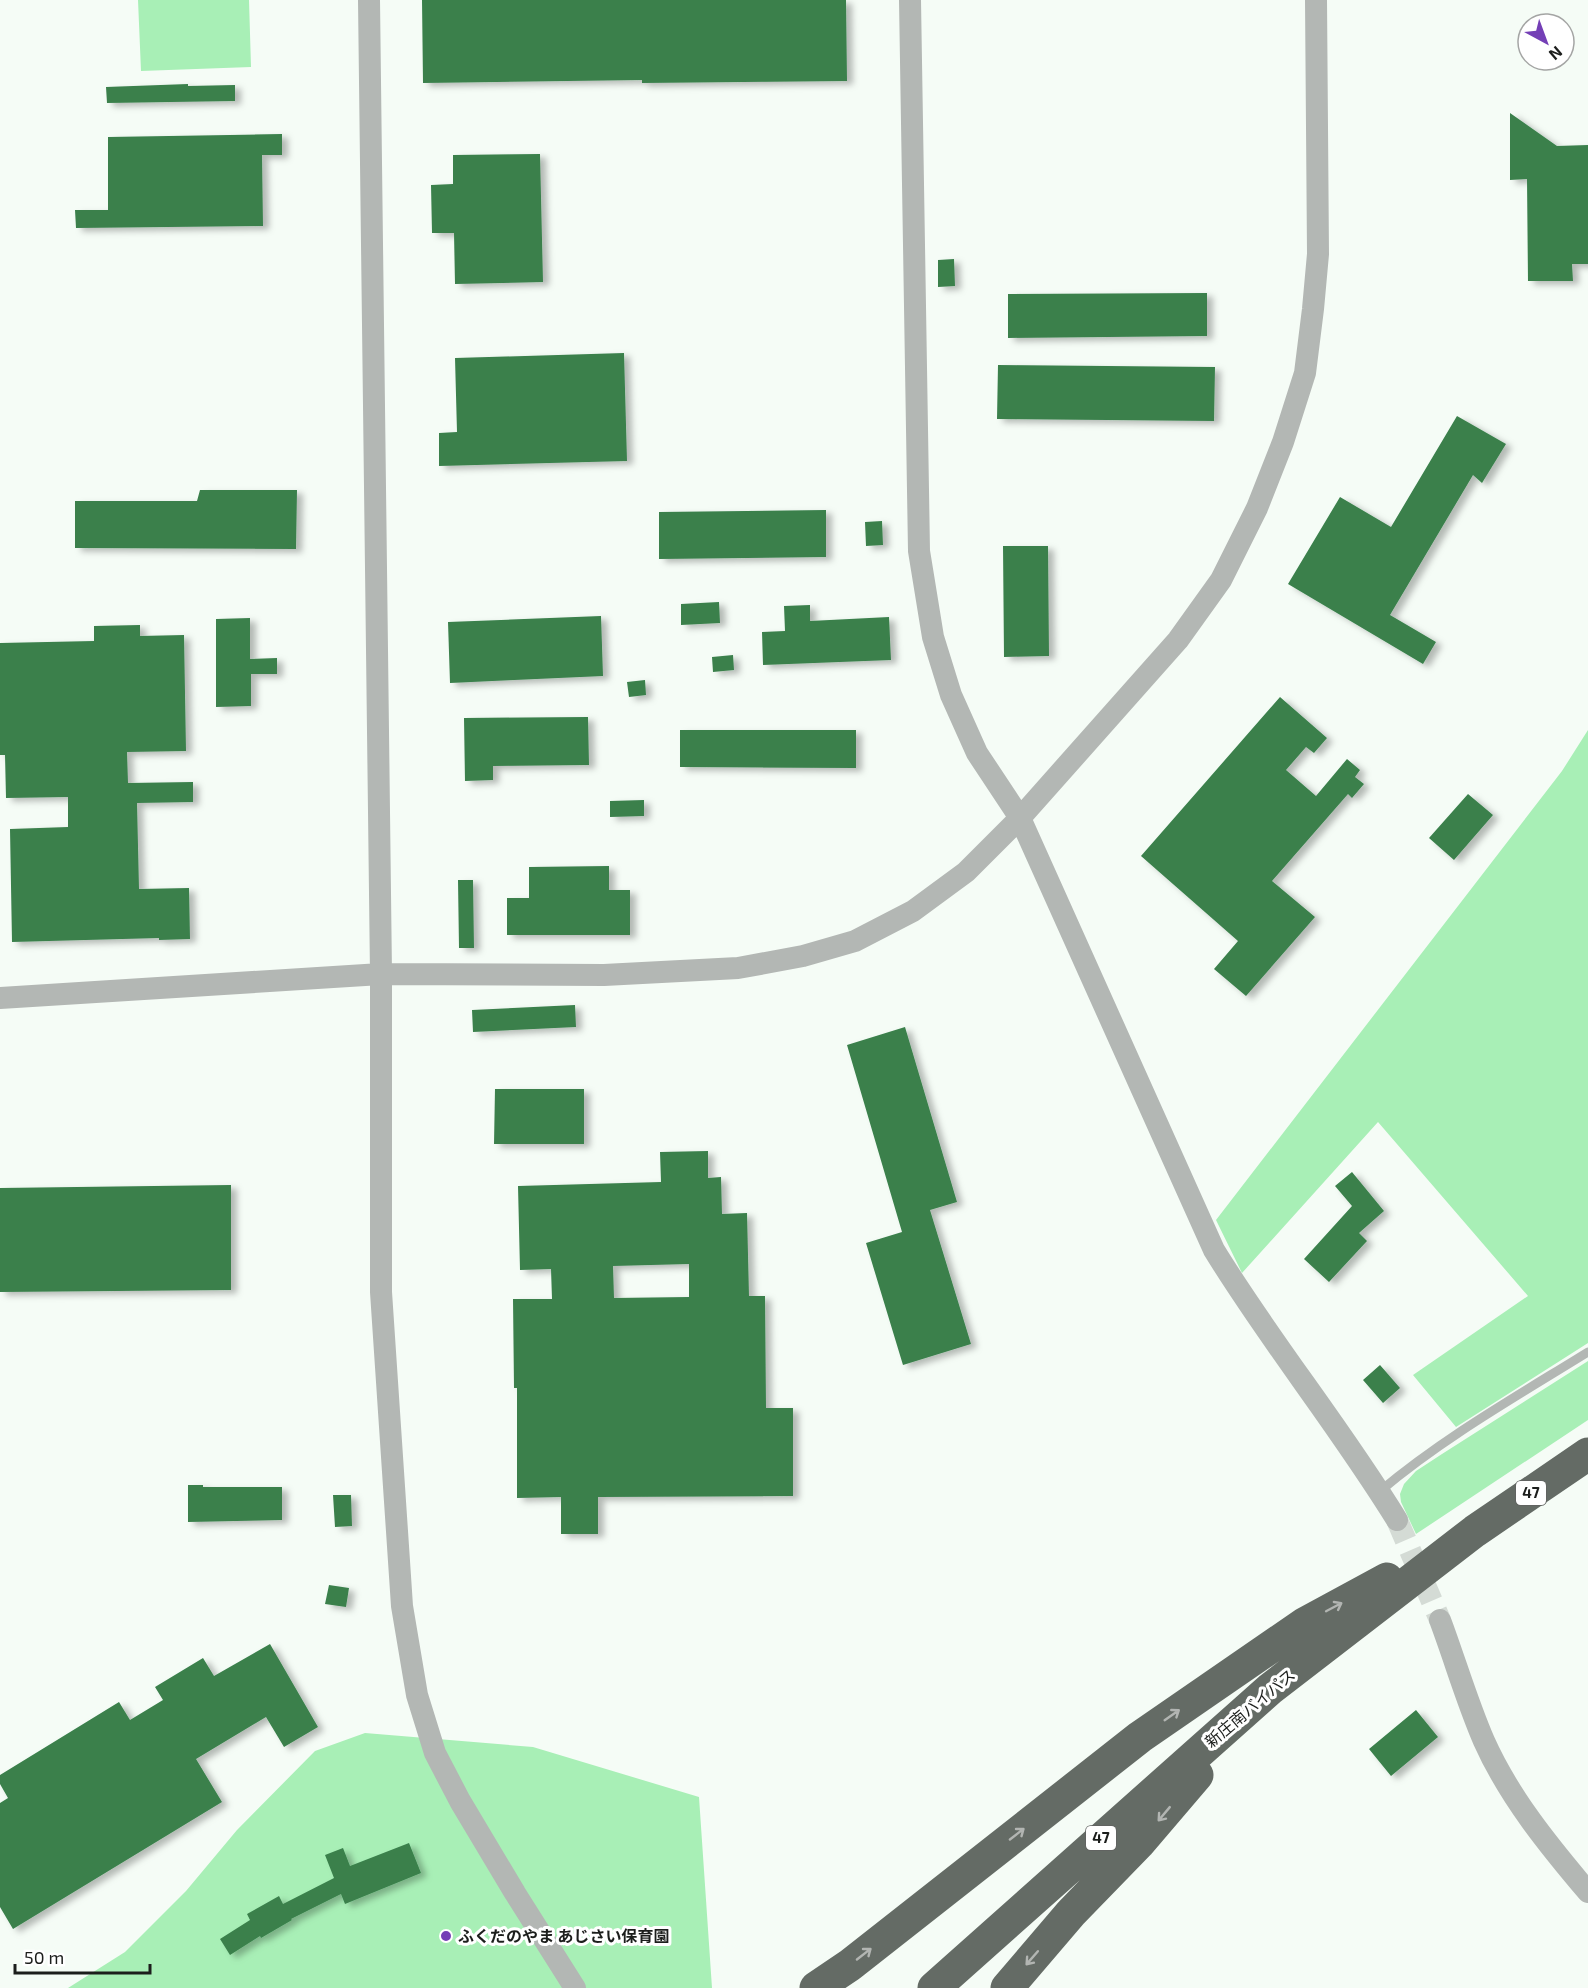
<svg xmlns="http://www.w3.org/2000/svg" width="1588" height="1988" viewBox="0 0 1588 1988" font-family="'Exo 2','Noto Sans JP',sans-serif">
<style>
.green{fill:#a8efb6}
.building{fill:#3a804c;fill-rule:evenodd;filter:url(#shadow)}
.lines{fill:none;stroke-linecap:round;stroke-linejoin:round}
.tertiary-tunnel{stroke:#d4dbd5;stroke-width:22;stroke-dasharray:22 11;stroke-linecap:butt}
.service{stroke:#b3b7b4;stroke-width:9}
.tertiary{stroke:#b3b7b4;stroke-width:22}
.motorway{stroke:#646b65;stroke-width:33}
.oneway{stroke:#b2b5b2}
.poi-dot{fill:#743fb6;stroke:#fff;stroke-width:2}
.labels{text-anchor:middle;stroke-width:6;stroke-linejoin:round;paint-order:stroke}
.shield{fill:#fff;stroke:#606260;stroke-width:1.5}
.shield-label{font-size:15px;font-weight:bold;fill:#1c1e1c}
.street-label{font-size:16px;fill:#1c1e1c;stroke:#fff}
.poi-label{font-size:16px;font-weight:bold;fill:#1c1e1c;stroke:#fff;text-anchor:start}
</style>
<defs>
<filter id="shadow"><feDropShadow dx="6" dy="3.5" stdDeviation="3" flood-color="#0004"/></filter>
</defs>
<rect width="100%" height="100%" fill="#f5fcf6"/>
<path class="green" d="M 138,0 L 249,0 L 251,67 L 141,71 Z
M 1588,730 L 1588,1343 L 1456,1427 L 1413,1375 L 1528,1296 L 1378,1122 L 1242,1273 L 1216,1220 L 1562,771 Z
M 1588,1361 L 1588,1420 L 1416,1534 L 1401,1502 L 1400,1494 L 1404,1484 L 1416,1471 L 1442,1454 Z
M 365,1733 L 533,1747 L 699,1797 L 712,1988 L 68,1988 L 125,1952 L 186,1891 L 237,1830 L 315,1751 Z"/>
<path class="building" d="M 422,0 L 846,0 L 847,81 L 642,83 L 642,80 L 423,83 Z
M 188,84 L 188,86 L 235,85 L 235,101 L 107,103 L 106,87 Z
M 1510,113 L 1557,146 L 1588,145 L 1588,264 L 1572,264 L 1573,281 L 1528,281 L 1527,179 L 1510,180 Z
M 282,134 L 282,155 L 262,155 L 263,226 L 76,228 L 75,210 L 108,210 L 108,137 Z
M 540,154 L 543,282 L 455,284 L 454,233 L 432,233 L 431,185 L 453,184 L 453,155 Z
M 954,259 L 955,286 L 938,287 L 938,260 Z
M 1207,293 L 1207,336 L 1008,338 L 1008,294 Z
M 624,353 L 627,461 L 439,466 L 439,433 L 457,432 L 455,358 Z
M 998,365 L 1215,367 L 1214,421 L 997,419 Z
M 1457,416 L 1506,444 L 1482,483 L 1473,475 L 1390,615 L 1436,642 L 1423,664 L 1288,584 L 1340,497 L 1391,527 Z
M 200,490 L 297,490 L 296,549 L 75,548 L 75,501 L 197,501 Z
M 826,510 L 826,557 L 659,559 L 659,512 Z
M 882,521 L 883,545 L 866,546 L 865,522 Z
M 1003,546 L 1048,546 L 1049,656 L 1004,657 Z
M 719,602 L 720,623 L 681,625 L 681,604 Z
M 810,605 L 810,621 L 889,617 L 891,660 L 763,665 L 762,632 L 785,631 L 784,606 Z
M 601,616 L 603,676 L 450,683 L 448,622 Z
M 250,618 L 250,659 L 277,658 L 277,674 L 251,674 L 251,706 L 216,707 L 216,619 Z
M 140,625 L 140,636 L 184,635 L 186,751 L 127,752 L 128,783 L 193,782 L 193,802 L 137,803 L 139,889 L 189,888 L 190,939 L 159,940 L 159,938 L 12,942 L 10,829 L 68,827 L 68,797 L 6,798 L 5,755 L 0,755 L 0,643 L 94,641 L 94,626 Z
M 733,655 L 734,670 L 713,672 L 712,657 Z
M 645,680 L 646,695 L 629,697 L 627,682 Z
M 1280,697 L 1327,738 L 1314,753 L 1306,747 L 1286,770 L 1316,796 L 1347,759 L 1360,770 L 1355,777 L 1364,784 L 1352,798 L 1348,794 L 1272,881 L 1315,917 L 1246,996 L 1214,969 L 1238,941 L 1141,856 Z
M 588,717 L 589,765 L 493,766 L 493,780 L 465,781 L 464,718 Z
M 680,730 L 856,730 L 856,768 L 680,767 Z
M 1468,794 L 1493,815 L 1454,860 L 1429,838 Z
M 644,800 L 644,816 L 610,817 L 610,801 Z
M 609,866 L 609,890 L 630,890 L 630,935 L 507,935 L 507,898 L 529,898 L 529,867 Z
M 458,880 L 473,880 L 474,948 L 459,948 Z
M 575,1005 L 576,1027 L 473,1032 L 472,1010 Z
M 905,1027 L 957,1202 L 930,1210 L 971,1344 L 903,1365 L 866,1243 L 902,1232 L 847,1045 Z
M 495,1089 L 584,1089 L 584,1144 L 494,1144 Z
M 708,1151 L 708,1178 L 721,1177 L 722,1214 L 747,1213 L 749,1296 L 765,1296 L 766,1408 L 793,1408 L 793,1496 L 598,1497 L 598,1534 L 561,1534 L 561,1497 L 517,1498 L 517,1388 L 514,1388 L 513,1299 L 552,1299 L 551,1269 L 520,1270 L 518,1186 L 661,1182 L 660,1152 ZM 689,1264 L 689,1297 L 614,1298 L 613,1266 Z
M 1352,1172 L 1384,1211 L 1359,1233 L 1367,1241 L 1329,1282 L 1304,1259 L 1352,1206 L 1335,1186 Z
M 231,1185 L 231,1290 L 0,1292 L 0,1188 Z
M 1380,1365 L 1400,1388 L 1383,1403 L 1363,1380 Z
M 188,1485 L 203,1485 L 203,1487 L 282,1487 L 282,1520 L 188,1522 Z
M 333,1495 L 351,1495 L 352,1526 L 335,1527 Z
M 329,1585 L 349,1588 L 346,1607 L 325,1604 Z
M 270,1644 L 318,1727 L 284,1747 L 266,1717 L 196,1759 L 222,1802 L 13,1929 L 0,1907 L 0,1803 L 8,1798 L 0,1784 L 0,1775 L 119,1702 L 130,1720 L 163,1700 L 155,1687 L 203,1658 L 214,1676 Z
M 1416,1710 L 1438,1737 L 1391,1776 L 1369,1749 Z
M 409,1843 L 421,1873 L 345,1904 L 341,1894 L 291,1919 L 292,1920 L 261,1938 L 260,1936 L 230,1955 L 220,1939 L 250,1920 L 247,1914 L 279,1896 L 283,1904 L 334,1878 L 325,1855 L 343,1848 L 350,1866 Z"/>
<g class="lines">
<path class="tertiary-tunnel" d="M 1397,1520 L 1440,1620"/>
<path class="service" d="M 1379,1492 C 1443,1438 1517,1396 1588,1352"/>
<path class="tertiary" d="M 369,0 L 381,974 L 381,1292 L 402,1606 L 417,1695 L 435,1753 L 460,1801 L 515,1893 L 575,1988
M 910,0 L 919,551 L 933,637 L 951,695 L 977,753 L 1020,818 L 1214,1250 C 1271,1343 1340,1427 1397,1520
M 0,998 L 381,974 L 604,975 L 738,968 L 803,956 L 855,941 L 913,911 L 966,872 L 1020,818 L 1178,640 L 1221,580 L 1257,508 L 1283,442 L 1305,373 L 1313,309 L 1318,254 L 1316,0
M 1440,1620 C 1455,1660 1467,1702 1484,1741 C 1509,1797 1549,1846 1588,1892"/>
<path class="motorway" d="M 816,1988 L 850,1965 L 1140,1737 L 1304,1624 L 1387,1579
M 934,1988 L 1270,1689 L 1475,1531 L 1588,1454
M 1007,1988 L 1071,1913 L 1139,1843 L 1197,1775"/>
</g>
<defs><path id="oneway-shaft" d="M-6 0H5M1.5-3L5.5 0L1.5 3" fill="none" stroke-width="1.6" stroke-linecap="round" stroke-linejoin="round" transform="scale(1.5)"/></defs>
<g class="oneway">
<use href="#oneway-shaft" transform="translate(1334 1607) rotate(-28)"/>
<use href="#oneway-shaft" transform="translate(1172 1715) rotate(-35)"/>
<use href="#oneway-shaft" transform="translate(1164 1814) rotate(130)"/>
<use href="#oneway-shaft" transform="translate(1017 1834) rotate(-38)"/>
<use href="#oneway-shaft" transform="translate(864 1954) rotate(-38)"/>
<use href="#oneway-shaft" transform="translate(1032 1958) rotate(131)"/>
</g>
<circle class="poi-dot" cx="446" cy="1936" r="6"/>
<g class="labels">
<g class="shield">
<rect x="1516" y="1481" width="30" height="24" rx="4.5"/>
<rect x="1086" y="1826" width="30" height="24" rx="4.5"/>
</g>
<g class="shield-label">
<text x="1531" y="1498">47</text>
<text x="1101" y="1843">47</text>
</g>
<g class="street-label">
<text transform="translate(1250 1708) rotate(-40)" y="6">新庄南バイパス</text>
</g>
<g class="poi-label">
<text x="458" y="1942">ふくだのやま あじさい保育園</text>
</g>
</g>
<g transform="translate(1546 42) rotate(139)"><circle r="28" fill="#ffffff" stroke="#a4a5a4" stroke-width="1.5"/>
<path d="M0-4.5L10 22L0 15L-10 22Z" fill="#743fb6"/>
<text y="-9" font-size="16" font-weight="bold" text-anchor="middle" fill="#1c1e1c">N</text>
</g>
<path d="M15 1964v9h135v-9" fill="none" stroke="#1c1e1c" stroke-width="3"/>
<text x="24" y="1964" font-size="18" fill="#1c1e1c" stroke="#ffffff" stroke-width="4.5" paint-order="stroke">50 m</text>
</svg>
